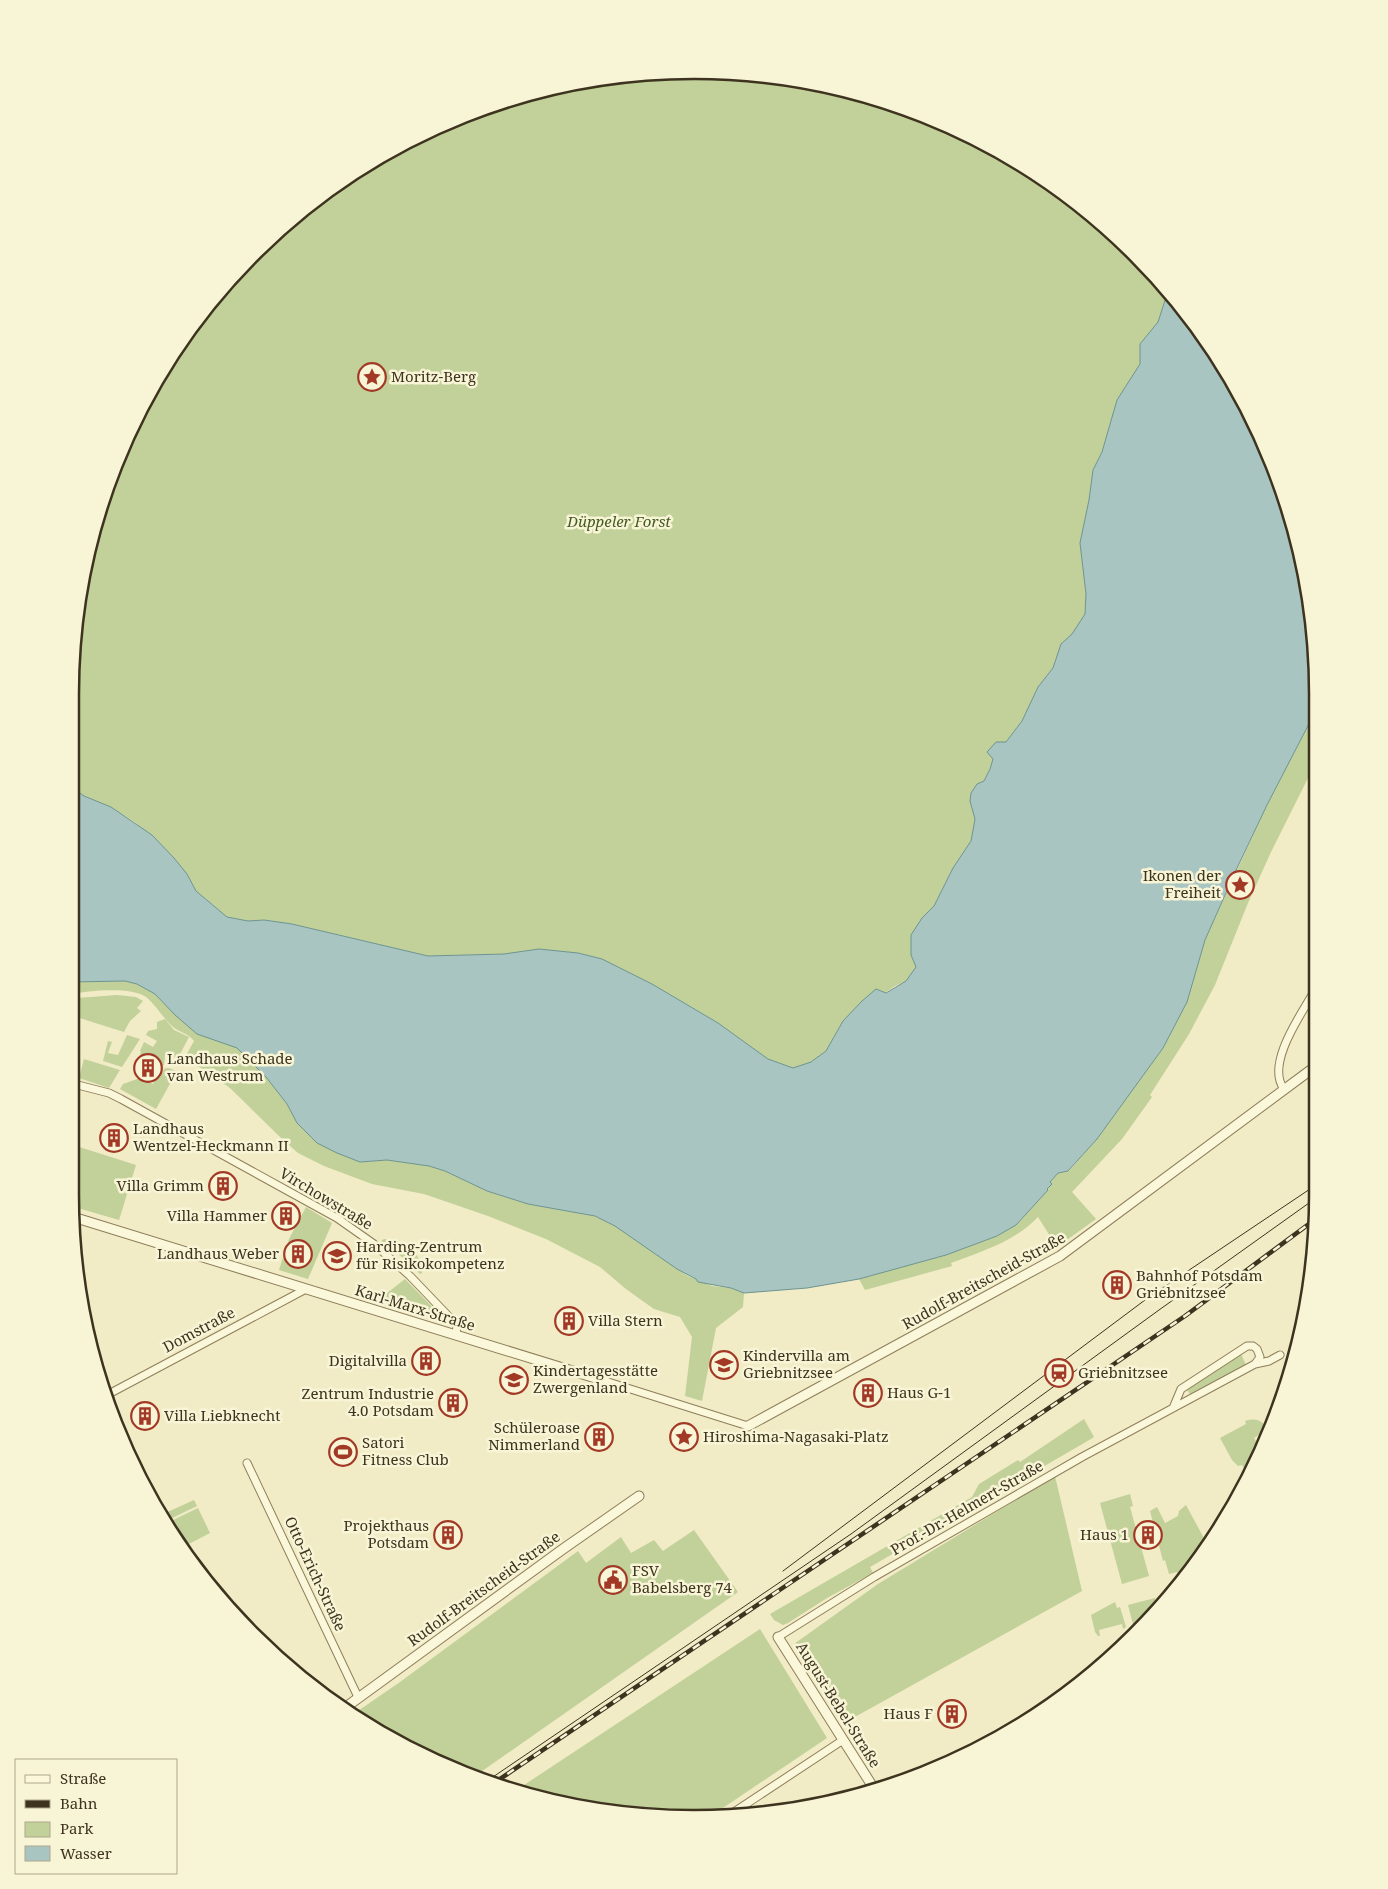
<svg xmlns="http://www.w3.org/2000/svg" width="1388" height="1889" viewBox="0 0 1388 1889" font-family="'Noto Serif',serif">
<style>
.green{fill:#c1d199}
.water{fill:#a8c5c1;stroke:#6d9491}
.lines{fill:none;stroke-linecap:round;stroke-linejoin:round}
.minor-casing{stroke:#8e7e5a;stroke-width:9}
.tertiary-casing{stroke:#8e7e5a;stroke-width:11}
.minor{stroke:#fbf7da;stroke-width:7}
.tertiary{stroke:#fbf7da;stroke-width:9}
.tram{stroke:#3e331f;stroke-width:1}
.rail-casing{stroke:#3e331f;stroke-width:4.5}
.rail{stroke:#f8f4d6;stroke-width:2.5;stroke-dasharray:8;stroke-linecap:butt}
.labels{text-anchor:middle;stroke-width:5;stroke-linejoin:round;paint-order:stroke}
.poi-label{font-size:15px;fill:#3e331f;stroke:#f8f4d6;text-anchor:start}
.park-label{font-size:15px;font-style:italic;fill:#445b24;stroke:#f8f4d6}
.street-label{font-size:15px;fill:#3e331f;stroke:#f8f4d6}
.rim{fill:none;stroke:#3e331f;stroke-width:2.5}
</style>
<rect width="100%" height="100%" fill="#f1ebc6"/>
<path class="green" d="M 653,71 L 775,75 L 894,103 L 1006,153 L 1105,225 L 1168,291 L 1158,322 L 1140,344 L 1141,364 L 1117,400 L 1102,452 L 1093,470 L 1089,500 L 1080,543 L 1086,594 L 1085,614 L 1072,634 L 1061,644 L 1053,668 L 1038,687 L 1022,721 L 993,759 L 990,769 L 984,781 L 977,784 L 971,793 L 970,801 L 975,819 L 971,841 L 953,868 L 934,906 L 922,918 L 911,955 L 916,967 L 906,981 L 895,986 L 843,1021 L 826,1051 L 811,1062 L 793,1068 L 768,1059 L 718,1023 L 652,984 L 601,959 L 578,953 L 539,949 L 504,954 L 428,956 L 292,924 L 264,920 L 248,921 L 227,917 L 196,891 L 187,874 L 136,823 L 111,807 L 84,796 L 70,786 L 70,694 L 91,533 L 118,455 L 175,348 L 225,282 L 314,199 L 418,134 L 532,91 Z
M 1313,716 L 1314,766 L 1271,852 L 1248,903 L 1215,985 L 1189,1034 L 1150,1095 L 1152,1097 L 1122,1139 L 1072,1192 L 1096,1219 L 1057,1247 L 1038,1217 C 1014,1242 983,1251 951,1263 L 952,1266 L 865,1290 L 859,1279 L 946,1255 L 997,1236 L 1016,1225 L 1048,1190 L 1050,1182 L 1058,1173 L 1069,1171 L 1097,1139 L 1163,1048 L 1187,1002 L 1205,940 L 1267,805 Z
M 125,981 L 137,984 L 155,994 L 175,1015 L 217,1039 L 237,1048 L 266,1077 L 287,1104 L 297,1123 L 306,1131 L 363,1162 L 387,1160 L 429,1166 L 445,1171 L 487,1191 L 528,1204 L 595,1216 L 615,1226 L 688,1276 L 712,1286 L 731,1288 L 744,1293 L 743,1307 L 716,1328 L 702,1401 L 685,1396 L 692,1337 L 680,1317 L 654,1309 L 626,1289 L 600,1267 L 546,1239 L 488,1216 L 424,1194 L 372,1184 L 324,1166 L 298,1153 L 279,1136 L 230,1088 L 208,1072 L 184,1059 L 194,1041 C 188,1033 178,1032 172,1026 C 162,1017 157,1006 146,997 C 131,986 88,991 70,994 L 70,982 Z
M 117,995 L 136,997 L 143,1001 L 137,1008 L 141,1011 L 130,1021 L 124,1032 L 70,1015 L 72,1008 L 77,1005 L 77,998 Z
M 165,1019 L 174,1030 L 189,1037 L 178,1058 L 170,1055 L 165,1055 L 164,1065 L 161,1066 L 156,1064 L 155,1057 L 151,1055 L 146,1058 L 140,1054 L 141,1052 L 140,1051 L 144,1042 L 153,1047 L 157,1041 L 146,1035 L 148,1031 L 157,1029 L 157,1022 Z
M 127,1035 L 140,1039 L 122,1067 L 103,1061 L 108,1041 L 112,1042 L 108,1053 L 118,1055 Z
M 84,1059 L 120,1070 L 109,1088 L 79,1078 Z
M 168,1068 L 177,1071 L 156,1109 L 120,1089 L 123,1084 L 140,1078 L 153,1084 L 157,1075 L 160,1077 L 164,1069 Z
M 73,1145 L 136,1165 L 119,1220 L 71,1206 L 70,1155 Z
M 306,1207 L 332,1223 L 308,1279 L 279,1270 L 289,1239 Z
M 384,1239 C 402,1238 423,1253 422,1273 L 420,1274 L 406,1260 L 381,1241 Z
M 405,1279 L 447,1322 L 377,1301 Z
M 1241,1354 L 1246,1365 L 1190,1394 L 1187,1390 Z
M 1084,1419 L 1094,1437 L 1091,1439 L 870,1567 L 873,1573 L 827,1598 L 788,1623 L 783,1625 L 774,1620 L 770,1614 L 972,1497 L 979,1484 L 1018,1460 L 1020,1462 Z
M 1248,1420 C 1258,1418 1263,1421 1267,1430 L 1254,1438 L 1259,1446 L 1264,1443 L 1254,1471 L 1249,1478 L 1242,1465 L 1238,1466 L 1232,1460 L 1220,1438 L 1246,1424 L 1245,1421 Z
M 1055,1476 L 1082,1591 L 844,1723 L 794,1644 L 878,1584 Z
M 1130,1494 L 1133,1506 L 1130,1507 L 1149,1576 L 1122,1584 L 1100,1503 Z
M 194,1500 L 197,1506 L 164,1522 L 161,1515 Z
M 1186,1505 L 1206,1542 L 1179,1582 L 1177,1572 L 1169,1574 L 1165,1560 L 1163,1561 L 1150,1511 L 1157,1507 L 1165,1523 L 1178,1516 L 1179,1511 Z
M 198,1508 L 210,1533 L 181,1548 L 175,1541 L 165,1524 Z
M 694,1530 L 738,1592 L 475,1776 L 418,1755 L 355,1713 L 400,1682 L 578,1551 L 586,1563 L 621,1537 L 631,1553 L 654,1540 L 663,1551 Z
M 1155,1598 L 1159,1611 L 1135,1632 L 1128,1605 Z
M 1115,1602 L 1117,1608 L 1120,1607 L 1126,1627 L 1123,1629 L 1122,1624 L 1099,1630 L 1100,1636 L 1098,1636 L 1095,1632 L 1091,1615 Z
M 760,1629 L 827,1738 L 714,1814 L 612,1814 L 532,1798 L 515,1791 Z"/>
<path class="water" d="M 1168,291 L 1189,314 L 1270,455 L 1313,612 L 1313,716 L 1267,805 L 1238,866 L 1205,940 L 1187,1002 L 1163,1048 L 1097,1139 L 1068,1171 L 1058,1173 L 1050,1182 L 1052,1184 L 1047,1189 L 1048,1190 L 1016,1225 L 997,1236 L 946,1255 L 859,1279 L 807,1288 L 744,1293 L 731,1288 L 698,1282 L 696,1279 L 677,1269 L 615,1226 L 595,1216 L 528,1204 L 487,1191 L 445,1171 L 429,1166 L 387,1160 L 360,1162 L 337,1153 L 317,1143 L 297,1123 L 287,1104 L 266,1077 L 237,1048 L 197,1034 L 175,1015 L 155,994 L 137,984 L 125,981 L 70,982 L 70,786 L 84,796 L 111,807 L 152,835 L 174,858 L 187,874 L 196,891 L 227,917 L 248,921 L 264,920 L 292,924 L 428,956 L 504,954 L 539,949 L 578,953 L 602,959 L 652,984 L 718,1023 L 768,1059 L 793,1068 L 811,1062 L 826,1051 L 843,1021 L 862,1001 L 876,989 L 886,993 L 906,981 L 916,967 L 911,955 L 911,935 L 922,918 L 934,906 L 953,868 L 971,841 L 975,819 L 970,801 L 971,793 L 977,784 L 984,781 L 990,769 L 993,759 L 987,752 L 996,742 L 1006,742 L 1022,721 L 1038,687 L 1053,668 L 1061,644 L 1072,634 L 1085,614 L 1086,594 L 1080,543 L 1089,500 L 1093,470 L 1102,452 L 1117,400 L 1140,364 L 1140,344 L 1158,322 Z"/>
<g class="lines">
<defs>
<path id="minor" d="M 70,1083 L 109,1093 L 121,1099 L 337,1218 L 374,1244 L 410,1276 L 457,1325 L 456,1335
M 1284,1089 C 1265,1064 1302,1013 1315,990
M 1255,1364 L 1269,1361 L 1280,1355
M 605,1381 L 748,1426
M 105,1396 L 306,1289
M 247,1463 L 358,1697
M 778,1637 L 874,1577 L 1082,1457 L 1255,1364 L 1260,1357 L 1257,1349 L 1253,1346 L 1247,1346 L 1181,1389 L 1173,1408
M 731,1814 L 843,1740"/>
<path id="tertiary" d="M 73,1217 L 605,1381
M 748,1426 L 1060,1256 L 1316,1066
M 778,1637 L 873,1787
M 346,1707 L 563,1549 L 639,1496"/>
</defs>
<use href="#minor" class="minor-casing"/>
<use href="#tertiary" class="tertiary-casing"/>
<use href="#minor" class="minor"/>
<use href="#tertiary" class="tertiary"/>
<path class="tram" d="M 783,1571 L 1149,1297 L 1316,1185
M 487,1781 L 851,1534 L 1159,1310 L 1316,1198"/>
<defs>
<path id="rail" d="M 494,1783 L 1185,1316 L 1317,1218"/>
</defs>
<use href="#rail" class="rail-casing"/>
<use href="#rail" class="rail"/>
</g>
<defs>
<symbol id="sight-ring" viewBox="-11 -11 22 22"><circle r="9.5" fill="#f8f4d6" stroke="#a23926" stroke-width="1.5"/><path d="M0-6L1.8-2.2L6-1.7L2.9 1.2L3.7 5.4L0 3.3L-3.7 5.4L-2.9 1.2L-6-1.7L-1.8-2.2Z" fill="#a23926"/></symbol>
<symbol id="building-ring" viewBox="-11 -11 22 22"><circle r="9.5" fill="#f8f4d6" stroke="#a23926" stroke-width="1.5"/><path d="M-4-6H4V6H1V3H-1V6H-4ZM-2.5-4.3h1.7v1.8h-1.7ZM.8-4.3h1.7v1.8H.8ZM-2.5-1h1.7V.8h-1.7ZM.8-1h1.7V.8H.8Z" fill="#a23926"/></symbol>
<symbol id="university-ring" viewBox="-11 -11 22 22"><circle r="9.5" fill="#f8f4d6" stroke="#a23926" stroke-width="1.5"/><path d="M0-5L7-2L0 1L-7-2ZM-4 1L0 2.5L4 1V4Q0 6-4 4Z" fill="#a23926"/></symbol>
<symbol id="school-ring" viewBox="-11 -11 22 22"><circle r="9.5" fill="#f8f4d6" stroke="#a23926" stroke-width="1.5"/><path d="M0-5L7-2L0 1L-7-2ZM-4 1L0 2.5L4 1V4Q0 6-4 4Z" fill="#a23926"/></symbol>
<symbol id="station-ring" viewBox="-11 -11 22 22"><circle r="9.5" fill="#f8f4d6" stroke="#a23926" stroke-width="1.5"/><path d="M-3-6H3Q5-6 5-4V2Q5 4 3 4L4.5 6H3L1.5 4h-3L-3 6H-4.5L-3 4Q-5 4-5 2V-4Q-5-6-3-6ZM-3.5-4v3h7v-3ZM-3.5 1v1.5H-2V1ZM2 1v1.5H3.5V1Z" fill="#a23926"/></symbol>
<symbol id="stadium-ring" viewBox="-11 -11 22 22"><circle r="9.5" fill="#f8f4d6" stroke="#a23926" stroke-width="1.5"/><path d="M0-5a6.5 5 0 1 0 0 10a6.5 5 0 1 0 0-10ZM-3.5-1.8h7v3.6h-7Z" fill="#a23926"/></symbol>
<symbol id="civic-ring" viewBox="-11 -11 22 22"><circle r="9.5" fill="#f8f4d6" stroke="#a23926" stroke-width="1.5"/><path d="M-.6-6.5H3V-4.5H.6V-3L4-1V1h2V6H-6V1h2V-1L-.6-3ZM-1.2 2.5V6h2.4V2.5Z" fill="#a23926"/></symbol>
</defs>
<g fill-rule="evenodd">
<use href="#sight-ring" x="356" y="361" width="32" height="32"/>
<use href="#sight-ring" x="1224" y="869" width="32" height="32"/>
<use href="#building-ring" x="132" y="1052" width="32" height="32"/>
<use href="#building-ring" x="98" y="1122" width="32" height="32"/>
<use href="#building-ring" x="207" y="1170" width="32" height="32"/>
<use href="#building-ring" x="270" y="1200" width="32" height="32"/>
<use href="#building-ring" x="282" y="1238" width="32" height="32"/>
<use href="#university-ring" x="321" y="1240" width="32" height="32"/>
<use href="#building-ring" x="1101" y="1269" width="32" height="32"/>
<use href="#building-ring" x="553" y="1305" width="32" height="32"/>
<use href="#building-ring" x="410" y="1345" width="32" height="32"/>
<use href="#school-ring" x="708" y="1349" width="32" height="32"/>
<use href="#station-ring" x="1043" y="1357" width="32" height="32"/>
<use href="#school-ring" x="498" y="1364" width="32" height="32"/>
<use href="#building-ring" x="852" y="1377" width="32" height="32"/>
<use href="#building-ring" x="437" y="1387" width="32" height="32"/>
<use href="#building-ring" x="129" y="1400" width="32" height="32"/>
<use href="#building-ring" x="583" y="1421" width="32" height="32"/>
<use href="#sight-ring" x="668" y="1421" width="32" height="32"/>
<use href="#stadium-ring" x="327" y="1436" width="32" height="32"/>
<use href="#building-ring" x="432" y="1519" width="32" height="32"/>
<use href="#building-ring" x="1132" y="1519" width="32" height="32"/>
<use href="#civic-ring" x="597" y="1564" width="32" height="32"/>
<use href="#building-ring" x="936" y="1698" width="32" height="32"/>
</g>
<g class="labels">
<g class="poi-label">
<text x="391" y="382">Moritz-Berg</text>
<text x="1221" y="881" text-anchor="end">Ikonen der<tspan x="1221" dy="17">Freiheit</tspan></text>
<text x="167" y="1064">Landhaus Schade<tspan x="167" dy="17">van Westrum</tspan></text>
<text x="133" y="1134">Landhaus<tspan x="133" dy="17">Wentzel-Heckmann II</tspan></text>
<text x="204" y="1191" text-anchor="end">Villa Grimm</text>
<text x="267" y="1221" text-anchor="end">Villa Hammer</text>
<text x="356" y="1252">Harding-Zentrum<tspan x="356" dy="17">für Risikokompetenz</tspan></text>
<text x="279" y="1259" text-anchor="end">Landhaus Weber</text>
<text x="1136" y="1281">Bahnhof Potsdam<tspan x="1136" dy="17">Griebnitzsee</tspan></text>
<text x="588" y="1326">Villa Stern</text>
<text x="743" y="1361">Kindervilla am<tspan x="743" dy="17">Griebnitzsee</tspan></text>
<text x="407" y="1366" text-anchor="end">Digitalvilla</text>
<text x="533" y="1376">Kindertagesstätte<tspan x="533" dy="17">Zwergenland</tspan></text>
<text x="1078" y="1378">Griebnitzsee</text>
<text x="887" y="1398">Haus G-1</text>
<text x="434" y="1399" text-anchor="end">Zentrum Industrie<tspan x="434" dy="17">4.0 Potsdam</tspan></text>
<text x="164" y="1421">Villa Liebknecht</text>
<text x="580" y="1433" text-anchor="end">Schüleroase<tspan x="580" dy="17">Nimmerland</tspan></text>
<text x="703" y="1442">Hiroshima-Nagasaki-Platz</text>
<text x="362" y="1448">Satori<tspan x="362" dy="17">Fitness Club</tspan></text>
<text x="429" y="1531" text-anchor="end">Projekthaus<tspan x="429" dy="17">Potsdam</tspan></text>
<text x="1129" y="1540" text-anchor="end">Haus 1</text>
<text x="632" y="1576">FSV<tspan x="632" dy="17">Babelsberg 74</tspan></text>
<text x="933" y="1719" text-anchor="end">Haus F</text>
</g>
<g class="park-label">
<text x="619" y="527">Düppeler Forst</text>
</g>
<g class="street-label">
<text transform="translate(326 1199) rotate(31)" y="5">Virchowstraße</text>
<text transform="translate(984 1281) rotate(-29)" y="5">Rudolf-Breitscheid-Straße</text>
<text transform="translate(415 1308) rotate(17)" y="5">Karl-Marx-Straße</text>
<text transform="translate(199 1330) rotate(-28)" y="5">Domstraße</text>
<text transform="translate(967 1508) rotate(-30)" y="5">Prof.-Dr.-Helmert-Straße</text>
<text transform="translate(315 1574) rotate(65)" y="5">Otto-Erich-Straße</text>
<text transform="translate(484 1589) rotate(-36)" y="5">Rudolf-Breitscheid-Straße</text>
<text transform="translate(838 1705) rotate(58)" y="5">August-Bebel-Straße</text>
</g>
</g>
<path d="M0 0H1388V1889H0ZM694 79H694A615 615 0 0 1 1309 694V1195A615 615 0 0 1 694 1810H694A615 615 0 0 1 79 1195V694A615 615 0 0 1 694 79Z" fill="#f8f4d6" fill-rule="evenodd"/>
<path class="rim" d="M694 79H694A615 615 0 0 1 1309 694V1195A615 615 0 0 1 694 1810H694A615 615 0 0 1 79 1195V694A615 615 0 0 1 694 79Z"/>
<rect x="15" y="1759" width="162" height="115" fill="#f8f4d6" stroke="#aea78d"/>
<rect x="25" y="1775" width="25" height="8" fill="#fbf7da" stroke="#aea78d"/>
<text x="60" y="1784" font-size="15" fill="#3e331f">Straße</text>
<rect x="25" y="1800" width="25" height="8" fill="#3e331f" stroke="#aea78d"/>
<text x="60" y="1809" font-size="15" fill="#3e331f">Bahn</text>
<rect x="25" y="1822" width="25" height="15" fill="#c1d199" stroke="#aea78d"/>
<text x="60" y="1834" font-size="15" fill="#3e331f">Park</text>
<rect x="25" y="1846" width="25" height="15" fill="#a8c5c1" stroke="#aea78d"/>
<text x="60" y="1859" font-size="15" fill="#3e331f">Wasser</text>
</svg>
